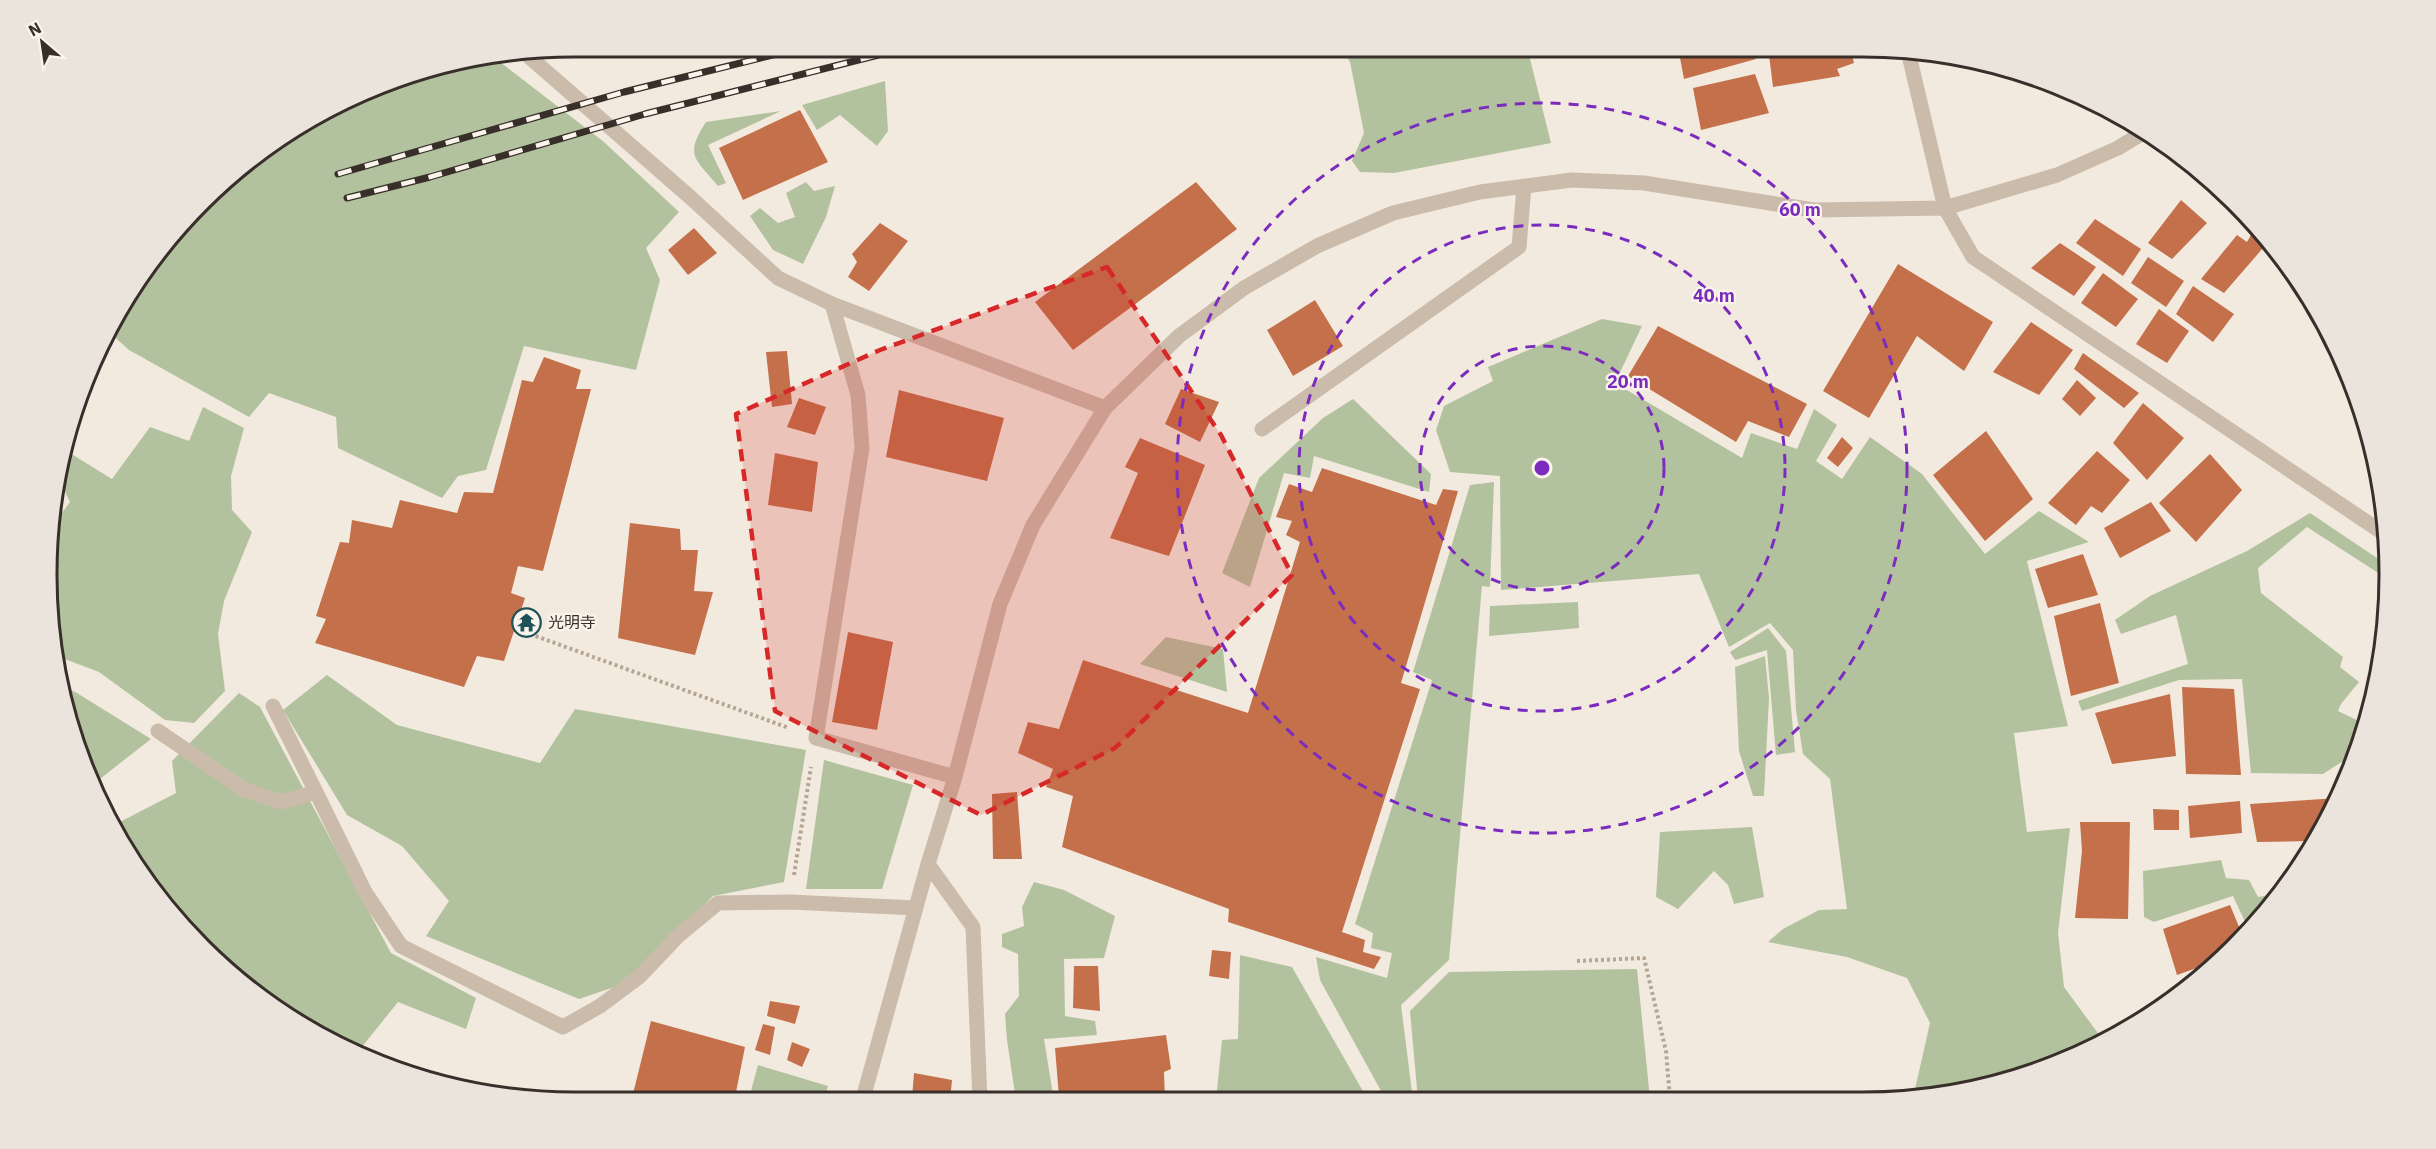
<svg xmlns="http://www.w3.org/2000/svg" width="2436" height="1149" viewBox="0 0 2436 1149" font-family="'IBM Plex Sans','Noto Sans JP',sans-serif">
<style>
.green{fill:#b3c29e}
.building{fill:#c4704b}
.lines{fill:none;stroke-linecap:round;stroke-linejoin:round}
.path{stroke:#b6a594;stroke-width:4;stroke-dasharray:3 3;stroke-linecap:butt}
.minor{stroke:#cbbbaa;stroke-width:15}
.rail-casing{stroke:#382f2a;stroke-width:7}
.rail{stroke:#faf4eb;stroke-width:4.5;stroke-dasharray:14;stroke-linecap:butt}
.marked{fill:#d62828;fill-opacity:0.2;stroke:#d62828;stroke-width:4.5;stroke-dasharray:12 8;stroke-linejoin:round}
.ring{fill:none;stroke:#7b2cbf;stroke-width:3;stroke-dasharray:10 8}
.labels{text-anchor:middle;stroke-width:4.5;stroke-linejoin:round;paint-order:stroke}
.poi-label{font-size:16px;fill:#382f2a;stroke:#faf4eb;text-anchor:start}
.rim{fill:none;stroke:#382f2a;stroke-width:3}
.centre{fill:#7b2cbf;stroke:#faf4eb;stroke-width:3}
.ring-label{font-size:18px;text-anchor:middle;font-weight:bold;fill:#7b2cbf;stroke:#faf4eb;stroke-width:4.5;stroke-linejoin:round;paint-order:stroke}
</style>
<rect width="100%" height="100%" fill="#f2eade"/>
<path class="green" d="M 1341,47 L 1527,47 L 1551,143 L 1394,173 L 1360,172 L 1352,161 L 1364,133 L 1350,62 Z
M 496,59 L 604,142 L 679,212 L 646,248 L 660,280 L 636,370 L 524,346 L 486,470 L 458,476 L 442,498 L 338,448 L 336,417 L 269,393 L 249,417 L 129,350 L 109,332 L 117,310 L 227,177 L 311,117 L 364,93 L 369,95 C 388,70 465,65 496,59 Z
M 885,81 L 888,131 L 877,146 L 840,115 L 817,130 L 802,105 Z
M 781,111 L 708,145 L 726,183 L 718,186 C 695,158 684,156 706,122 Z
M 806,182 L 814,191 L 835,186 L 826,217 L 803,264 L 773,250 L 750,216 L 760,208 L 778,223 L 795,217 L 786,193 Z
M 1602,319 L 1642,326 L 1615,383 L 1742,458 L 1751,433 L 1797,449 L 1814,409 L 1837,425 L 1816,461 L 1842,479 L 1870,437 L 1922,474 L 1985,554 L 2039,511 L 2089,542 L 2027,561 L 2068,726 L 2014,733 L 2027,832 L 2070,828 L 2058,933 L 2064,987 L 2103,1040 L 2064,1062 L 1931,1098 L 1913,1098 L 1930,1023 L 1907,978 L 1847,957 L 1768,942 L 1783,929 L 1819,910 L 1847,909 L 1830,779 L 1803,754 L 1796,710 L 1793,650 L 1770,623 L 1729,647 L 1699,574 L 1501,590 L 1500,476 L 1450,472 L 1436,430 L 1444,406 L 1493,381 L 1488,367 Z
M 1353,399 L 1431,474 L 1429,492 L 1314,456 L 1310,478 L 1284,473 L 1250,587 L 1222,573 L 1259,478 L 1323,418 Z
M 203,407 L 244,428 L 231,476 L 232,510 L 252,532 L 224,601 L 218,634 L 225,691 L 194,723 L 165,720 L 99,672 L 54,655 L 47,574 L 51,528 L 70,502 L 59,479 L 56,479 L 65,450 L 112,479 L 150,427 L 189,441 Z
M 1494,482 L 1490,587 L 1482,586 L 1449,960 L 1401,1005 L 1413,1100 L 1386,1100 L 1320,980 L 1316,957 L 1387,978 L 1392,953 L 1371,948 L 1373,933 L 1355,924 L 1432,680 L 1413,672 L 1470,485 Z
M 2310,513 L 2383,562 L 2383,576 L 2307,527 L 2258,568 L 2261,593 L 2343,657 L 2340,667 L 2359,682 L 2341,704 L 2338,711 L 2365,724 L 2358,749 L 2354,754 L 2323,774 L 2251,773 L 2242,679 L 2179,680 L 2082,711 L 2078,701 L 2188,664 L 2176,615 L 2121,634 L 2115,620 L 2150,596 L 2247,551 Z
M 1578,602 L 1579,628 L 1489,636 L 1490,606 Z
M 1768,628 L 1786,651 L 1795,752 L 1776,755 L 1767,650 L 1735,660 L 1730,652 Z
M 1166,637 L 1223,649 L 1227,692 L 1140,664 Z
M 1765,656 L 1769,698 L 1764,796 L 1753,796 L 1739,751 L 1735,667 Z
M 327,675 L 397,725 L 540,763 L 575,709 L 806,750 L 784,882 L 713,896 L 629,982 L 579,999 L 426,936 L 449,901 L 402,846 L 347,815 L 283,710 Z
M 59,684 L 77,693 L 151,739 L 96,782 Z
M 239,693 L 260,707 L 391,953 L 476,998 L 466,1029 L 398,1002 L 357,1053 L 227,972 L 117,838 L 112,826 L 176,793 L 172,761 Z
M 824,760 L 913,785 L 882,889 L 806,889 Z
M 1752,827 L 1764,897 L 1734,904 L 1728,885 L 1714,871 L 1678,909 L 1656,897 L 1660,832 Z
M 2221,860 L 2226,878 L 2249,880 L 2258,897 L 2281,893 L 2248,928 L 2233,896 L 2154,922 L 2144,917 L 2143,871 Z
M 1034,882 L 1064,890 L 1115,916 L 1104,958 L 1064,959 L 1065,1016 L 1095,1021 L 1097,1035 L 1044,1039 L 1054,1101 L 1016,1101 L 1007,1040 L 1005,1014 L 1019,996 L 1018,954 L 1002,947 L 1002,934 L 1024,926 L 1022,907 Z
M 1240,955 L 1292,967 L 1368,1100 L 1216,1100 L 1222,1040 L 1238,1039 Z
M 1637,969 L 1650,1099 L 1418,1100 L 1410,1011 L 1449,972 Z
M 758,1065 L 828,1086 L 823,1102 L 748,1102 Z"/>
<path class="building" d="M 1678,47 L 1752,47 L 1756,59 L 1684,79 Z
M 1768,47 L 1850,47 L 1854,63 L 1837,69 L 1840,76 L 1773,87 Z
M 1755,74 L 1769,113 L 1701,130 L 1693,88 Z
M 800,110 L 828,162 L 743,200 L 719,148 Z
M 1196,182 L 1237,229 L 1073,350 L 1035,302 Z
M 2181,200 L 2207,223 L 2172,259 L 2148,243 Z
M 2095,219 L 2141,249 L 2123,276 L 2076,243 Z
M 880,223 L 908,241 L 869,291 L 848,277 L 857,262 L 852,254 Z
M 694,228 L 717,253 L 688,275 L 668,250 Z
M 2252,233 L 2263,248 L 2224,293 L 2201,279 L 2237,235 L 2247,242 Z
M 2060,243 L 2096,267 L 2074,296 L 2031,268 Z
M 2148,257 L 2184,281 L 2166,307 L 2131,283 Z
M 1898,264 L 1993,322 L 1964,371 L 1917,336 L 1869,418 L 1823,391 Z
M 2103,273 L 2138,299 L 2116,327 L 2081,303 Z
M 2193,286 L 2234,314 L 2213,342 L 2176,314 Z
M 1315,300 L 1343,346 L 1293,376 L 1267,330 Z
M 2159,309 L 2189,331 L 2167,363 L 2136,344 Z
M 2031,322 L 2073,350 L 2039,395 L 1993,372 Z
M 1658,326 L 1807,404 L 1789,437 L 1748,421 L 1736,442 L 1628,376 Z
M 787,351 L 792,404 L 772,407 L 766,352 Z
M 2083,353 L 2139,393 L 2124,408 L 2074,369 Z
M 544,357 L 581,370 L 576,389 L 591,389 L 543,571 L 518,566 L 511,593 L 525,598 L 504,661 L 477,656 L 464,687 L 315,643 L 326,619 L 316,616 L 340,542 L 349,543 L 352,520 L 392,528 L 400,500 L 457,513 L 464,492 L 493,493 L 522,380 L 533,382 Z
M 2077,380 L 2096,398 L 2080,416 L 2062,399 Z
M 1181,389 L 1219,402 L 1200,442 L 1165,424 Z
M 899,390 L 1004,418 L 987,481 L 886,457 Z
M 799,398 L 826,407 L 815,435 L 787,427 Z
M 2143,403 L 2184,438 L 2147,480 L 2113,443 Z
M 1986,431 L 2033,499 L 1985,541 L 1933,475 Z
M 1842,437 L 1853,448 L 1838,467 L 1827,458 Z
M 1140,438 L 1205,465 L 1169,556 L 1110,538 L 1138,473 L 1125,467 Z
M 2097,451 L 2130,480 L 2102,513 L 2091,506 L 2076,525 L 2048,503 Z
M 775,453 L 818,462 L 812,512 L 768,505 Z
M 2210,454 L 2242,490 L 2196,542 L 2159,503 Z
M 1322,468 L 1436,505 L 1443,489 L 1458,491 L 1401,683 L 1420,689 L 1342,932 L 1365,940 L 1363,952 L 1381,957 L 1374,969 L 1228,922 L 1229,909 L 1062,847 L 1073,796 L 1046,787 L 1053,769 L 1018,753 L 1028,722 L 1059,729 L 1083,660 L 1248,713 L 1300,542 L 1286,535 L 1292,521 L 1276,517 L 1289,484 L 1312,492 Z
M 2151,502 L 2171,531 L 2120,558 L 2104,528 Z
M 630,523 L 680,529 L 681,550 L 698,550 L 694,591 L 713,592 L 695,655 L 618,638 Z
M 2083,554 L 2098,595 L 2048,608 L 2035,569 Z
M 2100,603 L 2119,683 L 2071,696 L 2054,616 Z
M 848,632 L 893,642 L 877,730 L 832,722 Z
M 2182,687 L 2234,689 L 2241,775 L 2186,774 Z
M 2170,694 L 2176,756 L 2112,764 L 2095,713 Z
M 1017,792 L 1022,859 L 993,859 L 992,794 Z
M 2337,798 L 2312,841 L 2257,842 L 2250,804 Z
M 2240,801 L 2242,833 L 2190,838 L 2188,806 Z
M 2153,809 L 2179,810 L 2179,830 L 2154,830 Z
M 2080,822 L 2130,822 L 2128,919 L 2075,918 L 2082,851 Z
M 2230,905 L 2242,934 L 2216,961 L 2177,975 L 2163,929 Z
M 1212,950 L 1231,952 L 1229,979 L 1209,976 Z
M 1074,966 L 1098,966 L 1100,1011 L 1073,1008 Z
M 770,1001 L 800,1006 L 795,1024 L 767,1016 Z
M 651,1021 L 745,1047 L 734,1102 L 631,1102 Z
M 763,1024 L 775,1027 L 770,1055 L 755,1050 Z
M 1166,1035 L 1171,1069 L 1164,1072 L 1165,1101 L 1077,1101 L 1077,1095 L 1059,1097 L 1055,1048 Z
M 792,1042 L 810,1049 L 802,1067 L 787,1060 Z
M 914,1073 L 952,1080 L 950,1101 L 912,1098 Z"/>
<g class="lines">
<path class="path" d="M 530,634 L 789,728
M 794,875 L 811,767
M 1577,961 L 1644,958 L 1666,1051 L 1670,1099"/>
<path class="minor" d="M 1908,51 L 1945,208 L 1973,257 L 2386,535
M 526,54 L 690,197 L 778,278 L 832,304 L 1105,408
M 832,304 L 858,395 L 862,448 L 816,738 L 955,777
M 1262,429 L 1519,247 L 1524,186
M 273,706 L 316,792
M 158,731 L 245,790 L 281,802 L 316,792 L 365,892 L 401,946 L 563,1027 L 600,1006 L 639,977 L 678,936 L 718,903 L 790,902 L 916,908
M 928,864 L 973,927 L 980,1101
M 862,1102 L 928,864 L 955,777 L 1000,604 L 1033,525 L 1105,408 L 1179,336 L 1244,288 L 1317,246 L 1393,213 L 1480,192 L 1572,180 L 1644,183 L 1814,210 L 1945,208 L 2057,175 L 2118,148 L 2146,131"/>
<defs>
<path id="rail" d="M 338,174 L 624,92 L 805,47
M 347,198 L 430,177 L 645,114 L 910,47"/>
</defs>
<use href="#rail" class="rail-casing"/>
<use href="#rail" class="rail"/>
</g>
<path class="marked" d="M 1107,267 L 1221,435 L 1292,575 L 1115,748 L 981,815 L 775,711 L 736,414 L 880,350 Z"/>
<g class="ring">
<circle cx="1542" cy="468" r="122"/>
<circle cx="1542" cy="468" r="243"/>
<circle cx="1542" cy="468" r="365"/>
</g>
<defs>
<symbol id="temple-ring" viewBox="-11 -11 22 22"><circle r="9.5" fill="#faf4eb" stroke="#1f5259" stroke-width="1.5"/><path d="M0-6L5-2H3V0L6.5 2.5H4V6H1.5V3h-3V6H-4V2.5H-6.5L-3 0V-2H-5Z" fill="#1f5259"/></symbol>
</defs>
<g fill-rule="evenodd">
<use href="#temple-ring" x="510" y="606" width="33" height="33"/>
</g>
<g class="labels">
<g class="poi-label">
<text x="548" y="628">光明寺</text>
</g>
</g>
<path d="M0 0H2436V1149H0ZM574 57H1862A517 517 0 0 1 2379 574V575A517 517 0 0 1 1862 1092H574A517 517 0 0 1 57 575V574A517 517 0 0 1 574 57Z" fill="#eae4dc" fill-rule="evenodd"/>
<path class="rim" d="M574 57H1862A517 517 0 0 1 2379 574V575A517 517 0 0 1 1862 1092H574A517 517 0 0 1 57 575V574A517 517 0 0 1 574 57Z"/>
<circle cx="1542" cy="468" r="9" class="centre"/>
<g class="ring-label">
<text x="1800" y="216">60 m</text>
<text x="1714" y="302">40 m</text>
<text x="1628" y="388">20 m</text>
</g>
<g transform="translate(42 42) rotate(331)" stroke="#faf4eb" stroke-width="4.5" paint-order="stroke">
<path d="M0-4.5L10 22L0 15L-10 22Z" fill="#382f2a"/>
<text y="-9" font-size="16" font-weight="bold" text-anchor="middle" fill="#382f2a">N</text>
</g>
</svg>
